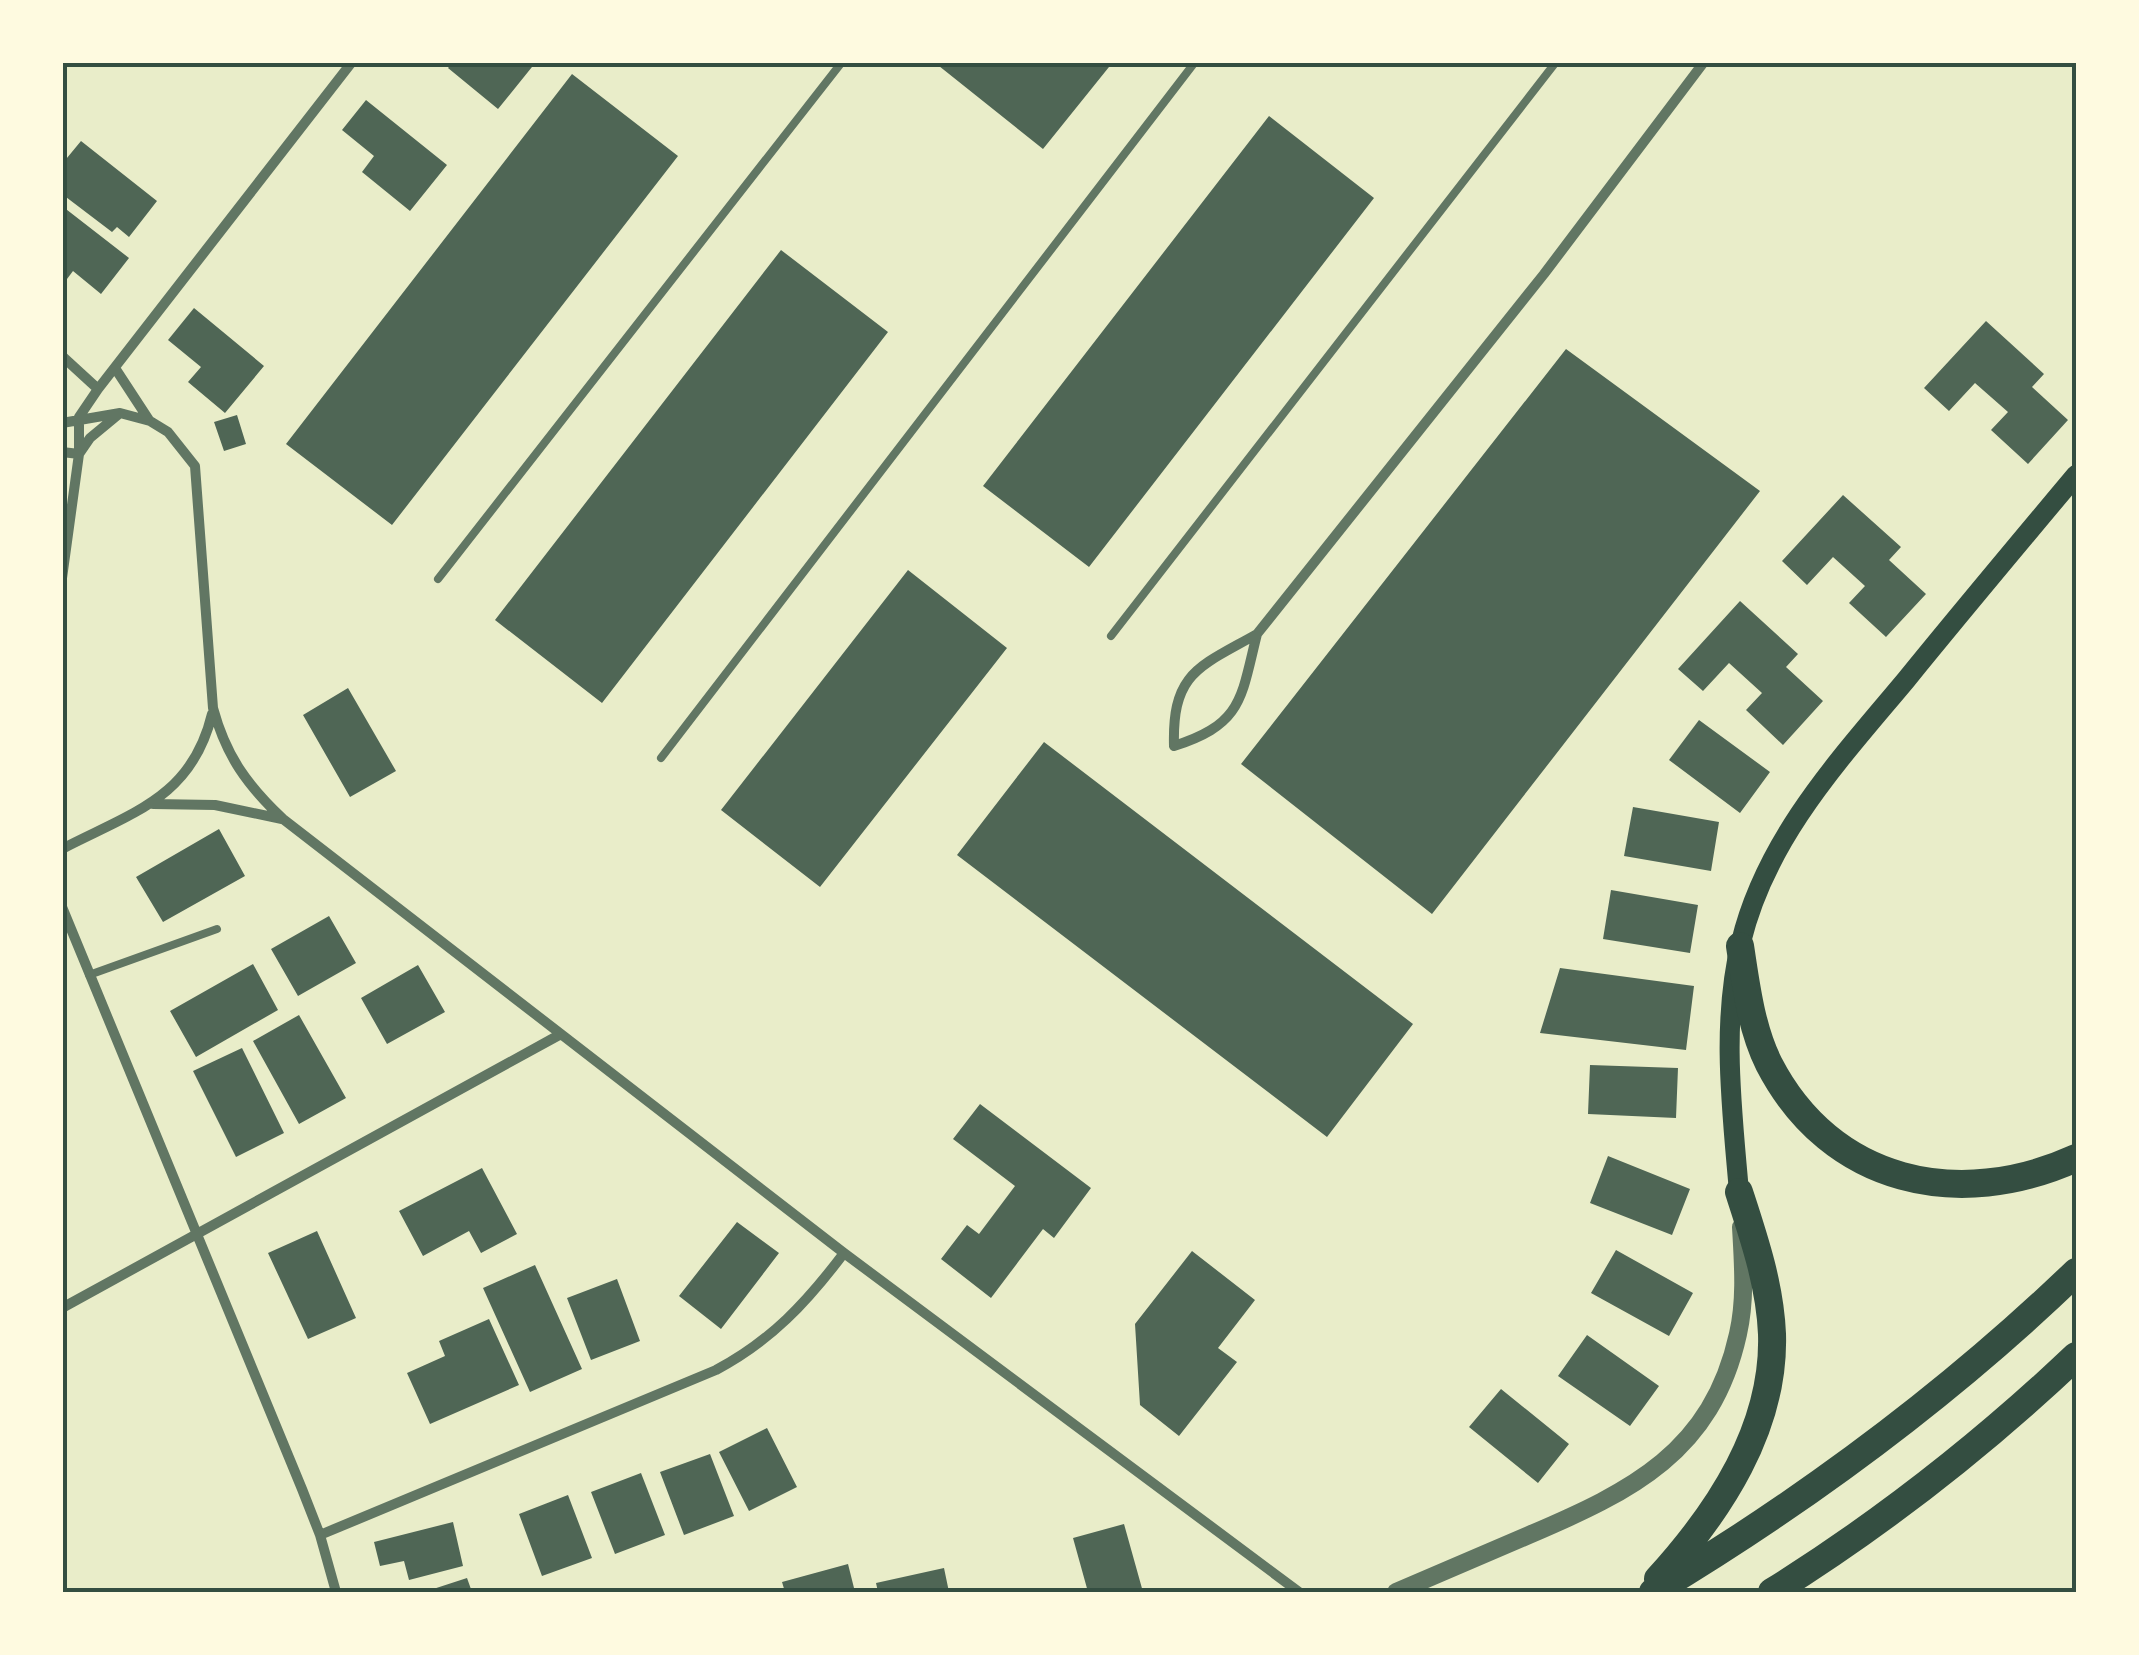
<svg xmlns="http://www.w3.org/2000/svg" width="2139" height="1655" viewBox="0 0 2139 1655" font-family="Quicksand,sans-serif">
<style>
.building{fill:#4f6655}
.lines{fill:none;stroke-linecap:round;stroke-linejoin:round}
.service{stroke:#617663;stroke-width:8}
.minor{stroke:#617663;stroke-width:10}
.tertiary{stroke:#617663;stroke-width:18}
.secondary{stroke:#344e41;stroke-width:20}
.trunk{stroke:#344e41;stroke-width:28}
.neatline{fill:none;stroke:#344e41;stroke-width:4}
</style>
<rect width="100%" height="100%" fill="#e9edc9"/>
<path class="building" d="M 453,62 L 536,62 L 498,109 L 448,68 Z
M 934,62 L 1113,62 L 1043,149 Z
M 572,74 L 678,156 L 392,525 L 286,444 Z
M 366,100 L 447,165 L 410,211 L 362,172 L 374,156 L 342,130 Z
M 1269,116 L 1374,198 L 1089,567 L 983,486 Z
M 81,141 L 157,201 L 129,237 L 117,227 L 112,232 L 62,194 L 62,164 Z
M 62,206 L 129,258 L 101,294 L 73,271 L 67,279 L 62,275 Z
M 781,250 L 888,332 L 602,703 L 495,620 Z
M 194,308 L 264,366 L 225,413 L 188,382 L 201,367 L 168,340 Z
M 1986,321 L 2044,374 L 2032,387 L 2068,420 L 2028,464 L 1991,430 L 2008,412 L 1975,383 L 1949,411 L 1924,388 Z
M 1566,349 L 1760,491 L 1432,914 L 1241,764 Z
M 237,415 L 246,444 L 224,451 L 214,422 Z
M 1843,495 L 1901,547 L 1889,560 L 1926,594 L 1886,637 L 1849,603 L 1865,586 L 1833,557 L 1807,585 L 1782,561 Z
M 908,570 L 1007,648 L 820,887 L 721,810 Z
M 1740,601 L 1798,654 L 1786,667 L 1823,701 L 1783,745 L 1746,710 L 1762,693 L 1729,663 L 1703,691 L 1678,669 Z
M 348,688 L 396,771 L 350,797 L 303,715 Z
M 1699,720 L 1770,772 L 1740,813 L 1669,760 Z
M 1044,742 L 1413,1024 L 1327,1137 L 957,855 Z
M 1633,807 L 1719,822 L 1711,871 L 1624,856 Z
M 219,829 L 245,876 L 163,922 L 136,877 Z
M 1611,890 L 1698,905 L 1690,953 L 1603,939 Z
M 329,916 L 356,963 L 298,996 L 271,949 Z
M 253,964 L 278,1010 L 196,1057 L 170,1011 Z
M 418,965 L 445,1012 L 387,1044 L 361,998 Z
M 1560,968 L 1694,986 L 1686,1050 L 1540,1033 Z
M 299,1015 L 346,1098 L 299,1124 L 253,1041 Z
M 242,1048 L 284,1133 L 236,1157 L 193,1071 Z
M 1590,1065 L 1678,1068 L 1676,1118 L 1588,1114 Z
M 980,1104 L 1091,1188 L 1054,1238 L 1043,1229 L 991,1298 L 941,1259 L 967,1225 L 979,1234 L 1015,1186 L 953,1139 Z
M 1608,1156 L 1690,1189 L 1672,1235 L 1590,1203 Z
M 482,1168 L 517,1234 L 481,1253 L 469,1231 L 423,1256 L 399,1211 Z
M 737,1222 L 779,1253 L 721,1329 L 679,1296 Z
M 317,1231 L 356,1318 L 308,1339 L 268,1253 Z
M 1616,1250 L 1693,1293 L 1669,1336 L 1591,1293 Z
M 1192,1251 L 1255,1300 L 1218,1348 L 1237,1362 L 1179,1436 L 1140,1405 L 1135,1324 Z
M 535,1265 L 582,1369 L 530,1392 L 483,1288 Z
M 617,1279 L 640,1341 L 591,1360 L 567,1298 Z
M 489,1319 L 519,1385 L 430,1424 L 407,1373 L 445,1356 L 439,1341 Z
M 1587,1335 L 1659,1386 L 1630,1426 L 1558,1376 Z
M 1501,1389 L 1569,1444 L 1538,1483 L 1469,1427 Z
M 767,1428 L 797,1487 L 749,1511 L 719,1452 Z
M 710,1454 L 734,1516 L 684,1535 L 660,1472 Z
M 641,1473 L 665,1535 L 615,1554 L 591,1492 Z
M 568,1495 L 592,1558 L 542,1576 L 519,1514 Z
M 453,1522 L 463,1566 L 409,1580 L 404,1561 L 380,1566 L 374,1542 Z
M 1124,1524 L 1143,1592 L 1088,1592 L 1073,1538 Z
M 848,1564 L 855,1592 L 785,1592 L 782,1582 Z
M 944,1568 L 949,1592 L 878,1592 L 876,1583 Z
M 467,1578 L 472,1592 L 424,1592 Z"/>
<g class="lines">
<path class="service" d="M 438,579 L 842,62
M 1111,636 L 1556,62
M 661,758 L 1195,62
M 89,975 L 217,929"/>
<path class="minor" d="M 62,356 L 98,389
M 115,368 L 149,420
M 62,423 L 120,413 L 150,421 L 168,432 L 195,466 L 213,708 C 226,756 247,785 283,819 L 844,1253 L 1299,1592
M 62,452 L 79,454 L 90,438 L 119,414
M 62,578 L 79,454 L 79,417 L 98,389 L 352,62
M 1257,634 C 1241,698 1243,724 1174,746 C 1172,672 1199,667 1257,634 L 1544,274 L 1704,62
M 153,804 L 215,805 L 282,819
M 62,849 C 131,813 192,798 212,714
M 62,907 L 302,1489 L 320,1535 L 336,1592
M 62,1308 L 561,1034
M 320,1535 L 716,1370 C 771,1341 807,1302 844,1253"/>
<path class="tertiary" d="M 1396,1592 C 1441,1573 1485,1554 1529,1535 C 1632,1491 1712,1452 1738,1334 C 1746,1299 1743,1263 1741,1227"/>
<path class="secondary" d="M 1739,1192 C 1732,1109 1721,1024 1741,942 C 1766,838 1840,759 1906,680 C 1962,611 2019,543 2076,475"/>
<path class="trunk" d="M 1740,946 C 1746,985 1751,1028 1769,1064 C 1831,1184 1959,1211 2076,1158
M 1658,1579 C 1719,1512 1775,1428 1772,1334 C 1770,1285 1754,1238 1739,1192
M 1653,1592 C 1806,1500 1947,1396 2076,1272
M 1772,1592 C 1881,1524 1983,1444 2076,1356"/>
</g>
<rect width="2139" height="1655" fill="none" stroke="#fefae0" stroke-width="130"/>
<rect x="65" y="65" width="2009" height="1525" class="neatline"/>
</svg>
